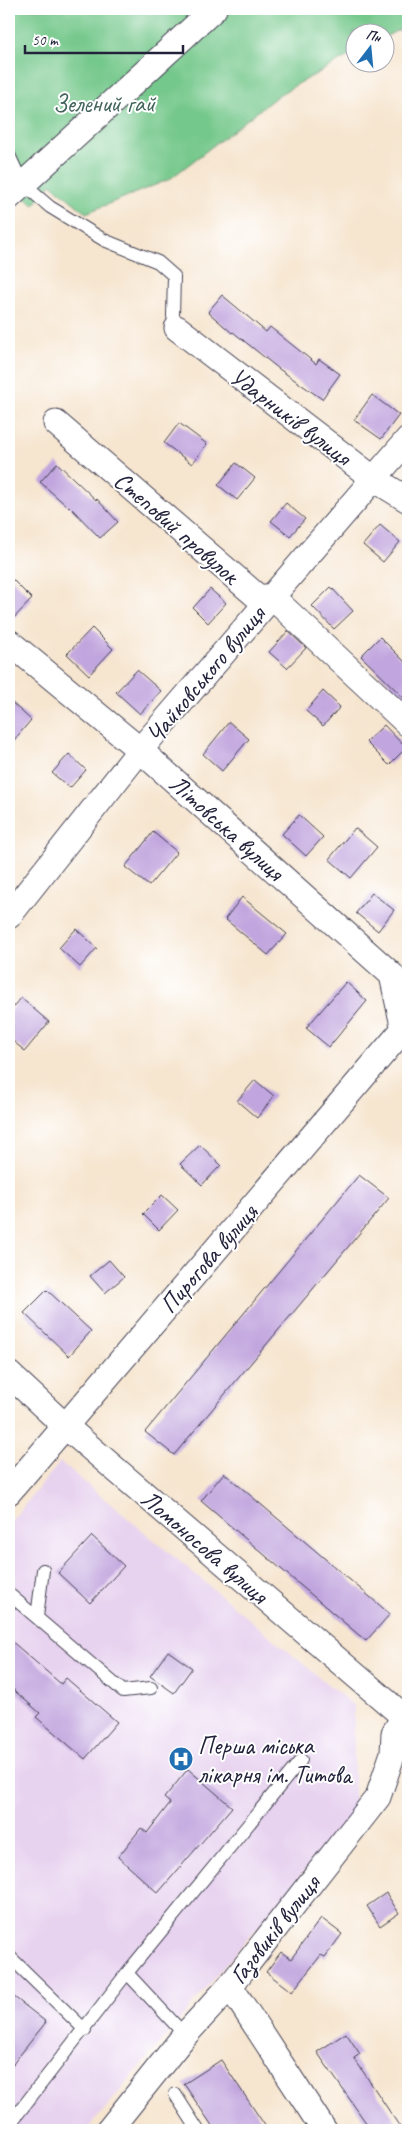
<svg xmlns="http://www.w3.org/2000/svg" width="417" height="2139" viewBox="0 0 417 2139" font-family="Caveat,sans-serif">
<style>
.built{fill:#e7d2ef}
.green{fill:#75c88b;stroke:#4c7563}
.building{fill:#c1a5de}
.lines{fill:none;stroke-linecap:round;stroke-linejoin:round}
.lane-casing{stroke:#423f51;stroke-width:14}
.street-casing{stroke:#423f51;stroke-width:27}
.lane{stroke:#fff;stroke-width:12}
.street{stroke:#fff;stroke-width:25}
.labels{text-anchor:middle;stroke-width:4;stroke-linejoin:round;paint-order:stroke}
.park-label{font-size:25px;fill:#43645b;stroke:#fff}
.street-label{font-size:25px;fill:#22223b;stroke:#fff}
.poi-label{font-size:25px;fill:#22223b;stroke:#fff;text-anchor:start}
</style>
<rect width="100%" height="100%" fill="#fff"/>
<filter id="ink" filterUnits="userSpaceOnUse"><feTurbulence type="fractalNoise" baseFrequency=".02" numOctaves="2"/><feDisplacementMap in="SourceGraphic" scale="10" xChannelSelector="R" yChannelSelector="G"/><feConvolveMatrix kernelMatrix="1 2 1 2 8 2 1 2 1" color-interpolation-filters="sRGB"/></filter>
<filter id="wash" filterUnits="userSpaceOnUse"><feTurbulence type="fractalNoise" baseFrequency=".0096" numOctaves="4" result="noise"/><feDisplacementMap in="SourceGraphic" scale="20" xChannelSelector="R" yChannelSelector="G"/><feGaussianBlur stdDeviation="1.12" result="paint"/><feColorMatrix in="noise" values="0 0 0 0 0 0 0 0 0 0 0 0 0 0 0 0 0 1.4 0 .05"/><feComposite in="paint" operator="in"/></filter>
<g filter="url(#wash)">
<rect width="100%" height="100%" fill="#f6e5cf"/>
<path class="built" d="M 60,1462 L 354,1706 L 354,1812 L 87,2130 L 9,2130 L 9,1524 Z"/>
<path class="green" d="M 9,9 L 408,9 L 408,25 L 385,37 L 384,32 L 354,32 L 354,53 L 280,94 L 170,179 L 86,213 L 51,184 L 34,205 L 9,185 Z"/>
<g id="blocks">
<path class="building" d="M 222,295 L 266,332 L 270,327 L 316,364 L 319,359 L 340,374 L 322,399 L 279,369 L 233,332 L 232,333 L 208,312 Z
M 372,395 L 399,415 L 381,439 L 354,420 Z
M 179,423 L 207,444 L 192,464 L 164,443 Z
M 57,463 L 96,500 L 97,499 L 118,522 L 100,538 L 69,506 L 68,507 L 40,482 Z
M 236,463 L 255,478 L 237,500 L 218,485 Z
M 286,503 L 305,519 L 290,536 L 271,521 Z
M 380,525 L 400,542 L 383,562 L 363,545 Z
M 9,576 L 32,599 L 9,623 Z
M 331,587 L 353,611 L 334,629 L 312,606 Z
M 210,589 L 226,603 L 208,623 L 193,608 Z
M 92,628 L 113,649 L 89,675 L 67,654 Z
M 288,631 L 306,648 L 287,668 L 269,652 Z
M 380,637 L 408,665 L 408,702 L 361,656 Z
M 137,670 L 161,691 L 140,714 L 116,692 Z
M 323,691 L 340,707 L 323,726 L 306,711 Z
M 9,700 L 31,720 L 9,746 Z
M 229,722 L 249,739 L 222,771 L 203,754 Z
M 384,725 L 406,748 L 389,765 L 366,742 Z
M 69,754 L 86,770 L 70,788 L 52,773 Z
M 299,815 L 323,837 L 306,856 L 282,834 Z
M 355,828 L 377,847 L 351,878 L 329,859 Z
M 153,832 L 177,852 L 149,886 L 125,867 Z
M 372,893 L 394,910 L 378,931 L 356,913 Z
M 242,897 L 287,934 L 268,955 L 225,919 Z
M 76,929 L 97,948 L 80,967 L 59,948 Z
M 346,982 L 367,1001 L 329,1047 L 306,1028 Z
M 21,998 L 49,1022 L 25,1051 L 9,1038 L 9,1013 Z
M 255,1080 L 274,1096 L 257,1118 L 237,1101 Z
M 200,1145 L 221,1165 L 202,1185 L 180,1164 Z
M 359,1175 L 389,1198 L 174,1455 L 145,1432 Z
M 162,1195 L 178,1210 L 159,1230 L 143,1214 Z
M 109,1260 L 124,1277 L 105,1293 L 90,1276 Z
M 47,1290 L 91,1331 L 69,1356 L 24,1313 Z
M 224,1473 L 390,1614 L 366,1641 L 201,1501 Z
M 92,1536 L 124,1566 L 90,1603 L 58,1573 Z
M 9,1639 L 61,1684 L 66,1678 L 117,1722 L 85,1759 L 36,1717 L 40,1713 L 9,1686 Z
M 168,1651 L 192,1668 L 174,1693 L 150,1676 Z
M 188,1769 L 232,1807 L 158,1893 L 118,1857 L 141,1828 L 147,1833 L 170,1803 L 164,1798 Z
M 386,1893 L 399,1913 L 380,1926 L 367,1906 Z
M 321,1918 L 342,1934 L 325,1957 L 321,1955 L 292,1992 L 266,1972 L 281,1952 L 291,1959 Z
M 9,1993 L 46,2022 L 9,2069 Z
M 346,2033 L 360,2054 L 354,2058 L 402,2130 L 371,2130 L 317,2052 Z
M 221,2060 L 268,2130 L 215,2130 L 184,2084 Z"/>
</g>
</g>
<g filter="url(#ink)">
<use href="#blocks" fill-opacity="0" stroke="#423f51" stroke-width="1"/>
<g class="lines">
<defs>
<path id="lane" d="M 9,155 L 22,183 L 50,207 L 104,240 L 158,262 L 174,276 L 173,316 L 177,328
M 9,1594 L 123,1691 L 151,1688
M 37,1617 L 43,1570
M 9,1956 L 85,2030
M 127,1973 L 301,1760
M 175,2094 L 198,2130
M 9,2125 L 127,1973 L 185,2035"/>
<path id="street" d="M 9,197 L 214,9
M 177,328 L 374,479 L 408,500
M 56,423 L 259,598 L 271,596 L 408,724
M 9,642 L 140,750 L 392,975 L 404,1030 L 408,1036
M 9,916 L 140,750 L 408,439
M 9,1374 L 65,1426 L 403,1716
M 9,1492 L 408,1024
M 230,1986 L 324,2130
M 109,2130 L 185,2035 L 230,1986 L 378,1797 L 393,1753 L 394,1733 L 408,1710"/>
</defs>
<use href="#lane" class="lane-casing"/>
<use href="#street" class="street-casing"/>
<use href="#lane" class="lane"/>
<use href="#street" class="street"/>
</g>
</g>
<defs>
<symbol id="hospital-disc" viewBox="-11 -11 22 22"><circle r="9.5" fill="#1f6fb2" stroke="#fff"/><path d="M-5-5h3v3.5h4V-5h3V5h-3V1.5h-4V5h-3Z" fill="#fff"/></symbol>
</defs>
<g fill-rule="evenodd">
<use href="#hospital-disc" x="167" y="1745" width="28" height="28"/>
</g>
<g class="labels">
<g class="park-label">
<text x="104" y="112">Зелений гай</text>
</g>
<g class="street-label">
<text transform="translate(291 416) rotate(37)" y="9">Ударників вулиця</text>
<text transform="translate(177 527) rotate(41)" y="9">Степовий провулок</text>
<text transform="translate(205 674) rotate(-50)" y="9">Чайковського вулиця</text>
<text transform="translate(227 827) rotate(42)" y="9">Літовська вулиця</text>
<text transform="translate(208 1258) rotate(-49)" y="9">Пирогова вулиця</text>
<text transform="translate(205 1546) rotate(41)" y="9">Ломоносова вулиця</text>
<text transform="translate(274 1929) rotate(-52)" y="9">Газовиків вулиця</text>
</g>
<g class="poi-label">
<text x="198" y="1754">Перша міська<tspan x="198" dy="29">лікарня ім. Титова</tspan></text>
</g>
</g>
<rect width="417" height="2139" fill="none" stroke="#fff" stroke-width="30"/>
<g transform="translate(370 48) rotate(16)"><circle r="24" fill="#ffffff" stroke="#a7a7b1"/>
<path d="M0-4L9 19L0 12L-9 19Z" fill="#1f6fb2"/>
<text y="-8" font-size="14" font-weight="bold" text-anchor="middle" fill="#22223b">Пн</text>
</g>
<path d="M25 45v8h158v-8" fill="none" stroke="#22223b" stroke-width="2.5"/>
<text x="32" y="45" font-size="15" fill="#22223b" stroke="#ffffff" stroke-width="4" paint-order="stroke">50 m</text>
</svg>
